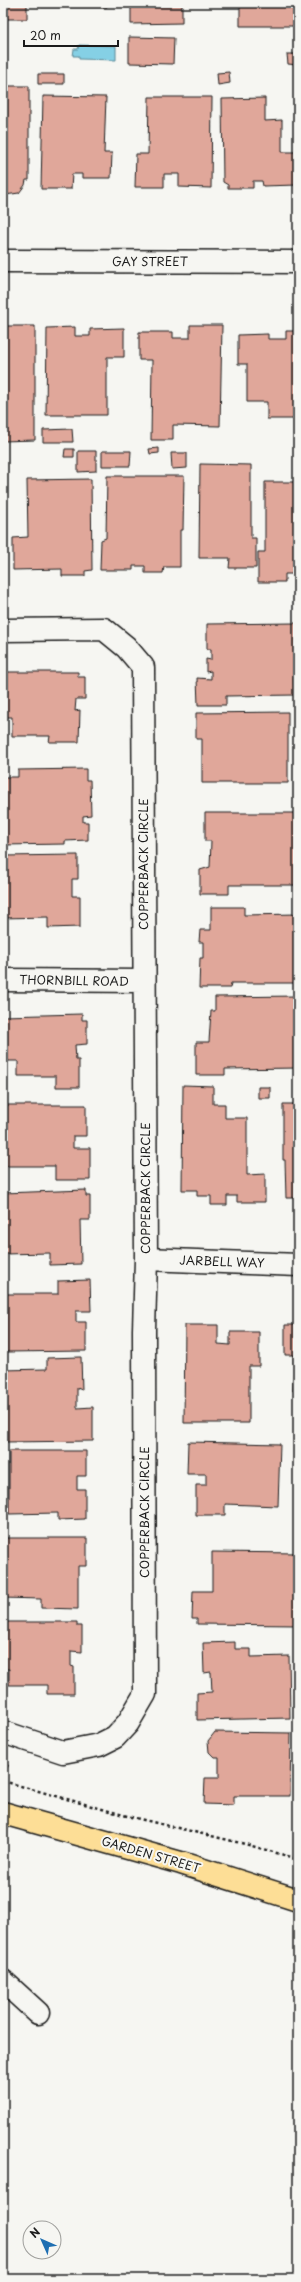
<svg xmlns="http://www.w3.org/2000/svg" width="301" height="2282" viewBox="0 0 301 2282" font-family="'Playpen Sans',sans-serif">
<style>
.water{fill:#85d0e5;stroke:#5b8895}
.building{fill:#e0a79a;stroke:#1c1c1c}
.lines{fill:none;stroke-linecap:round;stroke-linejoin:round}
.minor-casing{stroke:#1c1c1c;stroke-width:25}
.major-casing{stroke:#1c1c1c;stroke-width:25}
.path{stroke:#1c1c1c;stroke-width:2.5;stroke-dasharray:3 3;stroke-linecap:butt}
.minor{stroke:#f6f6f2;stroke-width:22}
.major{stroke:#fdde96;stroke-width:22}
.labels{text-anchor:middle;stroke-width:4;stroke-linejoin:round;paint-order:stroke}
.street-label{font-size:12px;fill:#1c1c1c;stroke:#f6f6f2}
</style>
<rect width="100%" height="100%" fill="#f6f6f2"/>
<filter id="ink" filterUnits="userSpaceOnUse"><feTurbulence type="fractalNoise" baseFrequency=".025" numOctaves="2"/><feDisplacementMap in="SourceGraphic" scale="8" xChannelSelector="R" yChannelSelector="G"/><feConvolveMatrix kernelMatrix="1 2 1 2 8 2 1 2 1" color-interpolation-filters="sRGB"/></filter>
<g filter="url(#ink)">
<path class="water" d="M 79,45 L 116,46 L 116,60 L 79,59 L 79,56 L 73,56 L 74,49 L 78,49 Z"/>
<path class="building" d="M 3,3 L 27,3 L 27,19 L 3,19 Z
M 41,3 L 107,3 L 107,7 L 41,7 Z
M 131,3 L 182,3 L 182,23 L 131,24 Z
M 240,3 L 298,3 L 298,26 L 240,26 Z
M 129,37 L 174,38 L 173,64 L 129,63 Z
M 287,54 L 298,54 L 298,65 L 288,64 Z
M 229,72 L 230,83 L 218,85 L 217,73 Z
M 38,74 L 64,74 L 64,84 L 38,84 Z
M 3,86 L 29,86 L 29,180 L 26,180 L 25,185 L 19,193 L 5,195 L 3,192 Z
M 43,96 L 106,97 L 104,153 L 112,153 L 111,178 L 82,178 L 82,174 L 72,174 L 71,189 L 41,189 Z
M 149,97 L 212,97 L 211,188 L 179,187 L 179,174 L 164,174 L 164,187 L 135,187 L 136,154 L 148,154 Z
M 265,98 L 265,121 L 282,120 L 282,152 L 297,152 L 297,185 L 263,186 L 262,181 L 253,181 L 253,188 L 228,188 L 228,185 L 223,182 L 222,99 Z
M 190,325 L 222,325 L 220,426 L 173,425 L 173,440 L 151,440 L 152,360 L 139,360 L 139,332 L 173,332 L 173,338 L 190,338 Z
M 6,326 L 35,326 L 35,440 L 3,441 L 3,332 L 6,332 Z
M 75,327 L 75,336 L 90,336 L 90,329 L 124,328 L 124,357 L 107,357 L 107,415 L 46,415 L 47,328 Z
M 286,331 L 298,331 L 298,419 L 267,419 L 267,402 L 247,402 L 247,364 L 238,364 L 238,335 L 268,334 L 268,339 L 286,339 Z
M 72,429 L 73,442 L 43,442 L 43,430 Z
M 159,448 L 159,453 L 150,454 L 149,449 Z
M 65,449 L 74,449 L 74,457 L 64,457 Z
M 78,451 L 96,451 L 96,471 L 78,472 Z
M 102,451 L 131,451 L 130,466 L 102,466 Z
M 171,453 L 187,453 L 187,468 L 172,469 Z
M 200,464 L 251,465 L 251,538 L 256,538 L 256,568 L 229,568 L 230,558 L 199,558 Z
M 107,476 L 184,476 L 183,530 L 180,530 L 180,567 L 164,567 L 163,573 L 145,573 L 145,566 L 133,566 L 133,570 L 100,570 L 101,540 L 106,538 Z
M 91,479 L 92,570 L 85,571 L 85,576 L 62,576 L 62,569 L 13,570 L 13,538 L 28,537 L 27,480 Z
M 265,482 L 298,482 L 298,574 L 285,574 L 285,582 L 258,582 L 258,552 L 265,552 Z
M 3,538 L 4,538 L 4,571 L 3,571 Z
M 297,623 L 298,678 L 294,678 L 295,695 L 226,696 L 226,705 L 198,705 L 197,678 L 211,679 L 211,671 L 206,672 L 206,659 L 211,660 L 211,649 L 207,649 L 207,624 Z
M 3,672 L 78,672 L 78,677 L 85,677 L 85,699 L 76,699 L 75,711 L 80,710 L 79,742 L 49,742 L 50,736 L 12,736 L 12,717 L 3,717 Z
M 288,712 L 288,783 L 202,783 L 202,739 L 196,739 L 196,713 Z
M 86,769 L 86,780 L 90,780 L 91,815 L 83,816 L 83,822 L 88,822 L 88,840 L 65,841 L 65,844 L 3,845 L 3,777 L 18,777 L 18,770 Z
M 205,813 L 297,813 L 298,885 L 229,885 L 229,894 L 200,894 L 200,870 L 210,867 L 211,841 L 205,841 Z
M 78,855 L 78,879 L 72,879 L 72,896 L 80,896 L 80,927 L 48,928 L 48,917 L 3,918 L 3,856 Z
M 211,907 L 244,907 L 244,915 L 298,914 L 298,983 L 231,983 L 230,988 L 199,988 L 200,958 L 203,958 L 203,942 L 199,942 L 200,930 L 211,930 Z
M 298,996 L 298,1068 L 225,1069 L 225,1075 L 196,1075 L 196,1042 L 209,1042 L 211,1011 L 215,1011 L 215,997 Z
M 82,1014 L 82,1020 L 87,1020 L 87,1044 L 75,1045 L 76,1060 L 79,1060 L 79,1087 L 56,1087 L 56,1076 L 18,1076 L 18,1061 L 3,1061 L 3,1016 Z
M 183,1085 L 213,1086 L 213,1104 L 225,1104 L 225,1118 L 247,1118 L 247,1175 L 265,1174 L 265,1202 L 237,1202 L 237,1196 L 227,1196 L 227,1205 L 211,1205 L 211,1196 L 197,1196 L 197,1190 L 182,1190 Z
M 258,1087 L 270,1087 L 270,1098 L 258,1098 Z
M 283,1104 L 298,1104 L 298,1198 L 286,1198 L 285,1160 L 283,1160 Z
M 3,1105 L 86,1105 L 86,1136 L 73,1136 L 73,1148 L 90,1148 L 90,1180 L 55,1180 L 55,1166 L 3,1166 Z
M 86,1190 L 86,1196 L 90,1196 L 90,1220 L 80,1220 L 81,1264 L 50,1265 L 50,1253 L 3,1254 L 3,1193 Z
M 90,1280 L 91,1311 L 76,1311 L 76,1322 L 86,1322 L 86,1351 L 6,1352 L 6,1294 L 58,1294 L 58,1281 Z
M 185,1325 L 218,1325 L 218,1344 L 230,1345 L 230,1332 L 259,1332 L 259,1366 L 249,1366 L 249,1423 L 184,1423 Z
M 285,1325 L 298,1325 L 298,1391 L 293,1391 L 294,1355 L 285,1355 Z
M 81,1357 L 82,1390 L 77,1388 L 77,1408 L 93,1407 L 93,1441 L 3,1442 L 3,1370 L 47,1369 L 47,1358 Z
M 188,1442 L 280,1444 L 278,1506 L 225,1504 L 225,1515 L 196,1515 L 196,1485 L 206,1485 L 206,1474 L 187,1474 Z
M 9,1451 L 86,1451 L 86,1476 L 77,1476 L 77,1489 L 85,1489 L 85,1519 L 58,1520 L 58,1513 L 9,1514 Z
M 3,1538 L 87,1538 L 87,1566 L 78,1566 L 78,1609 L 41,1608 L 41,1599 L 3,1598 Z
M 212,1552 L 298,1553 L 298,1625 L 197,1624 L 197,1619 L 192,1619 L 193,1591 L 212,1591 Z
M 3,1622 L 77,1622 L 77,1626 L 82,1626 L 82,1652 L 71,1651 L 71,1666 L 74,1667 L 74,1694 L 47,1694 L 47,1685 L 9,1685 L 9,1669 L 3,1669 Z
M 235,1642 L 235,1649 L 251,1649 L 251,1657 L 289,1656 L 290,1718 L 197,1720 L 197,1693 L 212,1692 L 211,1672 L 204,1673 L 203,1643 Z
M 215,1732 L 291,1733 L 290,1796 L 234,1796 L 234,1805 L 204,1804 L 205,1778 L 219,1778 L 219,1758 L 215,1758 L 209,1752 L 208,1741 Z"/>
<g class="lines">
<defs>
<path id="minor" d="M 3,261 L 298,262
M 3,630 L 104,629 L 126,647 L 143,667 L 146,1259 L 144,1330 L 145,1694 L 128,1723 L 115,1737 L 99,1745 L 63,1752 L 3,1732
M 3,980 L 144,981
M 146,1259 L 298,1265
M 3,1981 L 38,2013"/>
<path id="major" d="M 3,1813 L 181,1863 L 298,1900"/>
</defs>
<use href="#minor" class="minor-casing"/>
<use href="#major" class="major-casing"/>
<path class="path" d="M 3,1779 L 8,1763
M 3,1781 L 127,1816 L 245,1844 L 298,1859"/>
<use href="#minor" class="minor"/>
<use href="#major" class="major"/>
</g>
</g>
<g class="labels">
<g class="street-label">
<text x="150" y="266">GAY STREET</text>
<text transform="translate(144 864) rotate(-90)" y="4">COPPERBACK CIRCLE</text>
<text transform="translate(74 981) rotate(1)" y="4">THORNBILL ROAD</text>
<text transform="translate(146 1188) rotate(-90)" y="4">COPPERBACK CIRCLE</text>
<text transform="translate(222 1262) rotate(2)" y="4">JARBELL WAY</text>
<text transform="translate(145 1512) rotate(-90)" y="4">COPPERBACK CIRCLE</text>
<text transform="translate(151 1855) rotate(16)" y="4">GARDEN STREET</text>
</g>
</g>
<rect width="301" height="2282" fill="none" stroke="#f6f6f2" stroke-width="16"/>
<rect x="8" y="8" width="285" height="2266" fill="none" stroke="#1c1c1c" stroke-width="1.5" filter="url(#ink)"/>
<g transform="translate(42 2240) rotate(315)"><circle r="19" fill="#f6f6f2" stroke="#9f9f9c"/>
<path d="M0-3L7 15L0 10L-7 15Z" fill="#1f6fb2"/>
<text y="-6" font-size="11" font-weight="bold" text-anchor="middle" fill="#1c1c1c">N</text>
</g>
<path d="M24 40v6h94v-6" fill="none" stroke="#1c1c1c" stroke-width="2"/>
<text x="30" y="40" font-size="12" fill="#1c1c1c" stroke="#f6f6f2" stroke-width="3" paint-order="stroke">20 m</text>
</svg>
